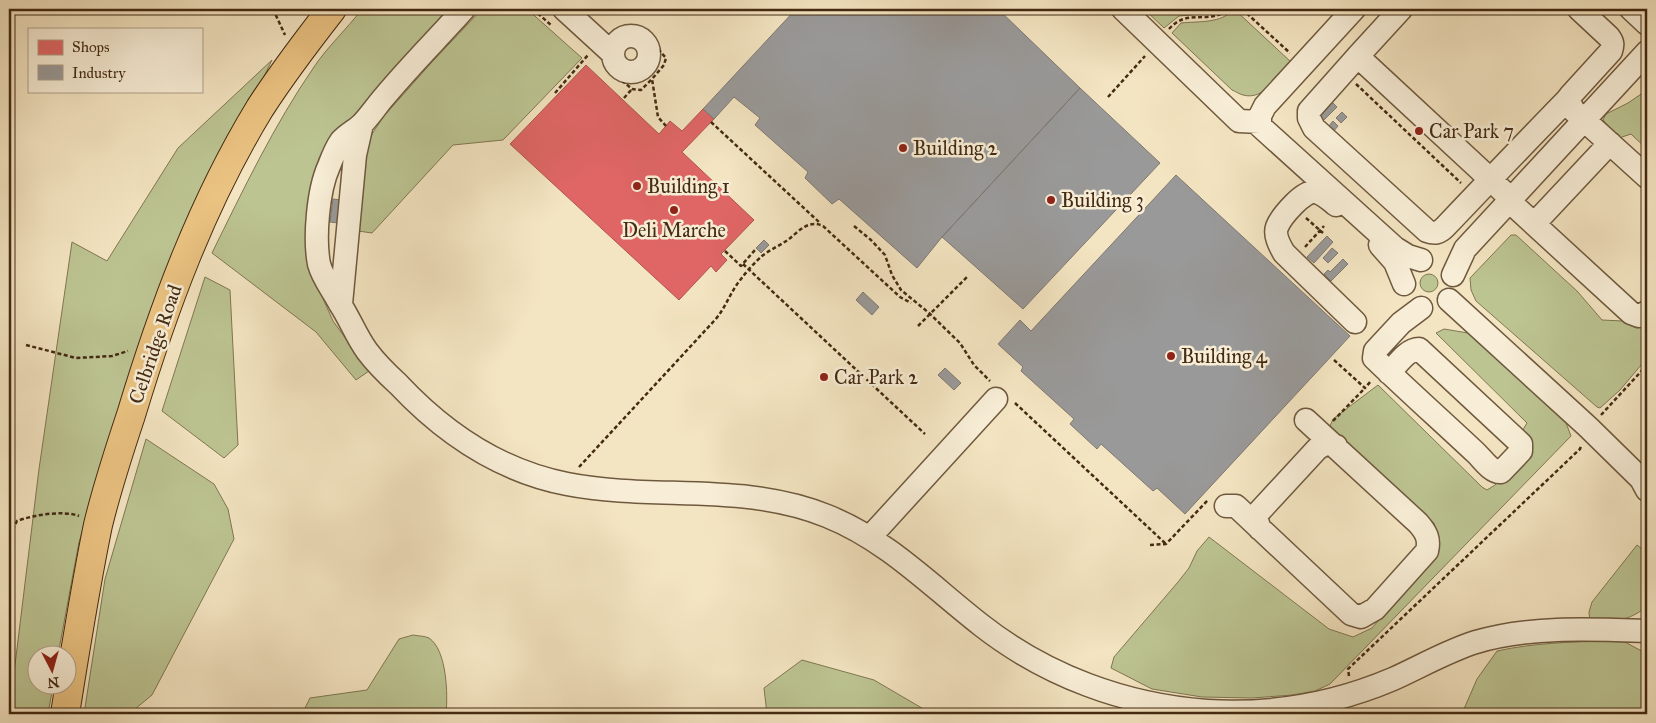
<svg xmlns="http://www.w3.org/2000/svg" width="1656" height="723" viewBox="0 0 1656 723" font-family="'IM FELL Great Primer',serif">
<style>
.green{fill:#bcc492;stroke:#807752}
.shops{fill:#e06666;stroke:#b1544d}
.industry{fill:#999;stroke:#7f7870}
.lines{fill:none;stroke-linecap:round;stroke-linejoin:round}
.minor-casing{stroke:#6f593e;stroke-width:25}
.major-casing{stroke:#432a12;stroke-width:30}
.path{stroke:#432a12;stroke-width:2.5;stroke-dasharray:4 2.5;stroke-linecap:butt}
.minor{stroke:#f8eed7;stroke-width:22}
.major{stroke:#eac281;stroke-width:28}
.poi-dot{fill:#8f2418;stroke:#f8eed7;stroke-width:2}
.labels{text-anchor:middle;stroke-width:5;stroke-linejoin:round;paint-order:stroke}
.poi-label{font-size:20px;fill:#432a12;stroke:#f8eed7;text-anchor:start}
.street-label{font-size:20px;fill:#432a12;stroke:#f8eed7}
</style>
<rect width="100%" height="100%" fill="#f4e5c2"/>
<filter id="stains"><feTurbulence type="fractalNoise" baseFrequency=".004" numOctaves="4"/><feColorMatrix values="0 0 0 0 .2 0 0 0 0 .09 0 0 0 0 .02 0 0 0 .5 -.17"/></filter>
<radialGradient id="worn" r=".72"><stop offset=".6" stop-color="#630" stop-opacity="0"/><stop offset="1" stop-color="#630" stop-opacity=".3"/></radialGradient>
<path class="green" d="M 362,9 L 452,9 L 333,138 L 319,158 L 311,194 L 308,265 L 333,321 L 369,371 L 356,380 L 316,332 L 212,253 C 243,190 274,125 314,67 C 328,46 347,29 362,9 Z
M 482,9 L 527,9 L 582,58 L 503,140 L 453,145 L 372,233 L 358,231 L 364,146 L 384,116 L 432,62 Z
M 1144,9 L 1223,9 L 1215,13 L 1179,16 L 1164,28 Z
M 1234,9 L 1291,62 C 1279,75 1264,101 1243,95 C 1239,94 1235,91 1232,90 L 1172,33 L 1181,23 C 1199,21 1221,24 1234,9 Z
M 272,60 L 157,296 L 79,542 L 58,655 L 38,656 L 38,686 L 53,686 L 48,714 L 9,714 L 39,469 L 72,242 L 107,261 L 178,148 Z
M 1647,90 L 1647,149 L 1631,134 L 1619,138 L 1603,120 L 1606,114 L 1628,103 Z
M 1511,235 L 1516,235 L 1577,291 L 1602,320 L 1623,321 L 1636,328 L 1647,321 L 1647,358 L 1620,390 L 1600,408 L 1597,407 L 1476,301 L 1471,290 L 1470,278 Z
M1420 283a9 9 0 1 1 18 0a9 9 0 1 1-18 0Z
M 205,277 L 230,290 L 238,445 L 224,458 L 162,411 Z
M 1444,329 L 1468,333 L 1566,423 L 1571,436 L 1330,684 L 1315,691 L 1292,695 L 1252,698 L 1202,697 L 1152,689 L 1111,668 L 1114,657 L 1178,582 L 1189,568 L 1197,551 L 1209,537 L 1329,629 L 1353,637 L 1372,628 L 1437,553 L 1438,537 L 1434,523 L 1330,426 L 1333,419 L 1378,385 L 1482,487 L 1487,490 L 1495,485 L 1533,446 L 1521,433 L 1527,423 L 1436,333 Z
M 146,439 L 214,484 L 228,509 L 234,539 L 152,695 L 129,714 L 84,714 L 105,579 Z
M 1637,545 L 1647,553 L 1647,606 C 1629,622 1613,621 1590,622 L 1589,612 L 1592,602 Z
M 413,635 C 418,636 425,636 429,638 C 447,650 448,695 446,714 L 302,714 L 310,698 L 367,690 L 399,639 Z
M 1606,641 L 1625,642 L 1647,654 L 1647,714 L 1467,714 L 1464,709 L 1477,679 L 1497,651 C 1533,643 1569,642 1606,641 Z
M 802,660 L 874,680 L 932,714 L 767,714 L 764,688 Z"/>
<path class="shops" d="M 586,65 L 659,134 L 670,121 L 682,131 L 703,109 L 714,119 L 682,152 L 754,220 L 721,254 L 727,260 L 716,272 L 711,266 L 679,300 L 510,144 Z"/>
<path class="industry" d="M 796,9 L 998,9 L 1080,88 L 942,237 L 917,268 L 839,199 L 832,204 L 805,178 L 808,172 L 755,125 L 760,118 L 734,97 L 714,119 L 703,109 Z
M 1080,88 L 1160,163 L 1023,309 L 942,237 Z
M 1331,101 L 1337,107 L 1322,122 L 1316,116 Z
M 1342,112 L 1347,117 L 1341,123 L 1336,118 Z
M 1333,121 L 1338,126 L 1333,132 L 1328,127 Z
M 1176,175 L 1350,336 L 1185,514 L 1157,488 L 1153,491 L 1101,444 L 1097,449 L 1070,424 L 1074,419 L 1021,371 L 1023,367 L 998,344 L 1020,320 L 1031,331 Z
M 333,199 L 341,200 L 338,223 L 330,222 Z
M 1327,236 L 1333,242 L 1314,263 L 1307,257 Z
M 764,240 L 769,245 L 761,253 L 756,248 Z
M 1332,248 L 1338,253 L 1328,263 L 1323,258 Z
M 1343,259 L 1348,264 L 1331,281 L 1324,274 L 1328,270 L 1330,272 Z
M 863,292 L 879,307 L 872,315 L 856,300 Z
M 945,368 L 961,383 L 954,390 L 938,375 Z"/>
<g class="lines">
<defs>
<path id="minor" d="M 464,9 C 438,38 410,66 385,96 C 377,105 370,116 362,124 C 356,130 347,134 341,141 C 336,148 332,158 329,166 C 318,190 314,238 319,264 C 323,279 333,290 340,304 C 350,319 356,336 367,351 C 376,363 387,374 398,384 C 444,433 500,471 567,484 C 653,501 744,482 827,516 C 887,540 931,586 981,625 C 1046,676 1125,705 1207,711 C 1271,715 1334,704 1393,679 C 1420,667 1447,651 1476,642 C 1530,626 1591,629 1647,631
M 564,9 L 612,53
M 1123,9 L 1239,121 L 1260,122
M 1354,9 L 1265,106 L 1260,116 L 1260,126 L 1395,248 L 1408,256 L 1421,260
M 1579,9 L 1609,37 C 1613,42 1613,45 1611,51 L 1570,96 L 1569,100 L 1573,110 L 1647,177
M 1631,9 L 1647,24
M613 54a18 18 0 1 1 36 0a18 18 0 1 1-36 0Z
M 1357,57 L 1401,9
M 1511,199 L 1490,179 L 1366,64 L 1357,57 L 1309,111 L 1309,118 L 1314,128 L 1427,231 C 1435,234 1439,233 1445,227 C 1485,185 1525,143 1566,101 L 1570,96
M 1509,201 L 1631,313 L 1639,316 L 1647,312
M 1336,205 C 1330,200 1324,194 1316,192 C 1304,189 1281,217 1277,227 C 1274,235 1280,246 1284,253 L 1355,322
M 1534,224 L 1610,143
M 1380,245 L 1395,262 L 1404,284
M 1453,275 L 1465,249 L 1647,52
M 1449,300 L 1588,427 L 1641,479 L 1647,490
M 341,304 L 355,155 L 362,124
M 1389,373 C 1397,365 1407,349 1419,349 L 1521,444 L 1521,451 L 1501,472 C 1492,473 1483,460 1477,454 C 1443,422 1408,391 1374,358 L 1375,351 L 1401,323 L 1421,308
M 1226,506 L 1236,506 L 1351,614 L 1361,617 L 1375,609 L 1427,551 C 1430,539 1426,532 1418,523 L 1306,420
M 1260,529 L 1256,518 L 1257,514 L 1317,449 C 1324,444 1328,443 1336,446
M 870,537 L 996,399"/>
<path id="major" d="M 65,714 C 75,651 85,588 98,525 C 107,488 119,451 131,415 C 163,309 202,203 260,108 C 282,74 307,41 332,9"/>
</defs>
<use href="#minor" class="minor-casing"/>
<use href="#major" class="major-casing"/>
<path class="path" d="M 273,9 L 285,35
M 533,9 L 552,26
M 1242,9 L 1290,53
M 1169,29 C 1189,7 1207,26 1229,9
M 658,49 L 666,58 L 664,65 L 652,79 L 658,117 L 666,126
M 612,72 L 632,89 L 641,90 L 652,79
M 1356,84 L 1461,183
M 555,93 L 588,55
M 1108,97 L 1145,56
M 624,98 L 632,89
M 711,122 L 820,223
M 1306,218 L 1323,233
M 854,226 L 871,240 L 885,255 L 892,275 L 901,290 L 929,313 L 960,343 L 974,365 L 990,381
M 1305,247 L 1324,226
M 725,251 L 741,266 L 755,250
M 743,264 L 925,434
M 918,326 L 967,277
M 26,345 L 76,358 L 112,356 L 128,351
M 1334,360 L 1365,388 L 1371,381
M 1015,403 L 1166,544
M 1601,415 L 1647,365
M 1333,421 L 1365,388
M 579,467 L 714,321 C 726,308 730,292 741,279 C 747,271 755,262 762,256 C 771,249 781,245 789,239 C 799,231 809,219 823,226 L 900,297 L 911,303
M 1150,545 L 1166,544 L 1208,500
M 9,562 L 12,531 L 17,521 C 33,515 63,510 79,516
M 1349,676 L 1348,669 L 1580,449 L 1581,446"/>
<use href="#minor" class="minor"/>
<use href="#major" class="major"/>
</g>
<g class="poi-dot">
<circle cx="1419" cy="131" r="5"/>
<circle cx="903" cy="148" r="5"/>
<circle cx="637" cy="186" r="5"/>
<circle cx="1051" cy="200" r="5"/>
<circle cx="674" cy="210" r="5"/>
<circle cx="1171" cy="356" r="5"/>
<circle cx="824" cy="377" r="5"/>
</g>
<g class="labels">
<g class="poi-label">
<text x="1429" y="138">Car Park 7</text>
<text x="913" y="155">Building 2</text>
<text x="647" y="193">Building 1</text>
<text x="1061" y="207">Building 3</text>
<text x="674" y="237" text-anchor="middle">Deli Marche</text>
<text x="1181" y="363">Building 4</text>
<text x="834" y="384">Car Park 2</text>
</g>
<g class="street-label">
<text transform="translate(155 344) rotate(-71)" y="7">Celbridge Road</text>
</g>
</g>
<rect width="1656" height="723" fill="none" stroke="#f4e5c2" stroke-width="30"/>
<rect x="10" y="10" width="1636" height="703" fill="none" stroke="#432a12" stroke-width="2.5"/>
<rect x="15" y="15" width="1626" height="693" fill="none" stroke="#432a12"/>
<rect x="28" y="28" width="175" height="65" fill="#f8eed7" stroke="#b0a088"/>
<rect x="38" y="40" width="25" height="15" fill="#e06666" stroke="#b0a088"/>
<text x="72" y="52" font-size="15" fill="#432a12">Shops</text>
<rect x="38" y="65" width="25" height="15" fill="#999999" stroke="#b0a088"/>
<text x="72" y="78" font-size="15" fill="#432a12">Industry</text>
<g transform="translate(52 670) rotate(174)"><circle r="24" fill="#f8eed7" stroke="#b0a088"/>
<path d="M0-4L9 19L0 12L-9 19Z" fill="#8f2418"/>
<text y="-8" font-size="14" font-weight="bold" text-anchor="middle" fill="#432a12">N</text>
</g>
<rect width="100%" height="100%" filter="url(#stains)"/>
<rect width="100%" height="100%" fill="url(#worn)"/>
</svg>
